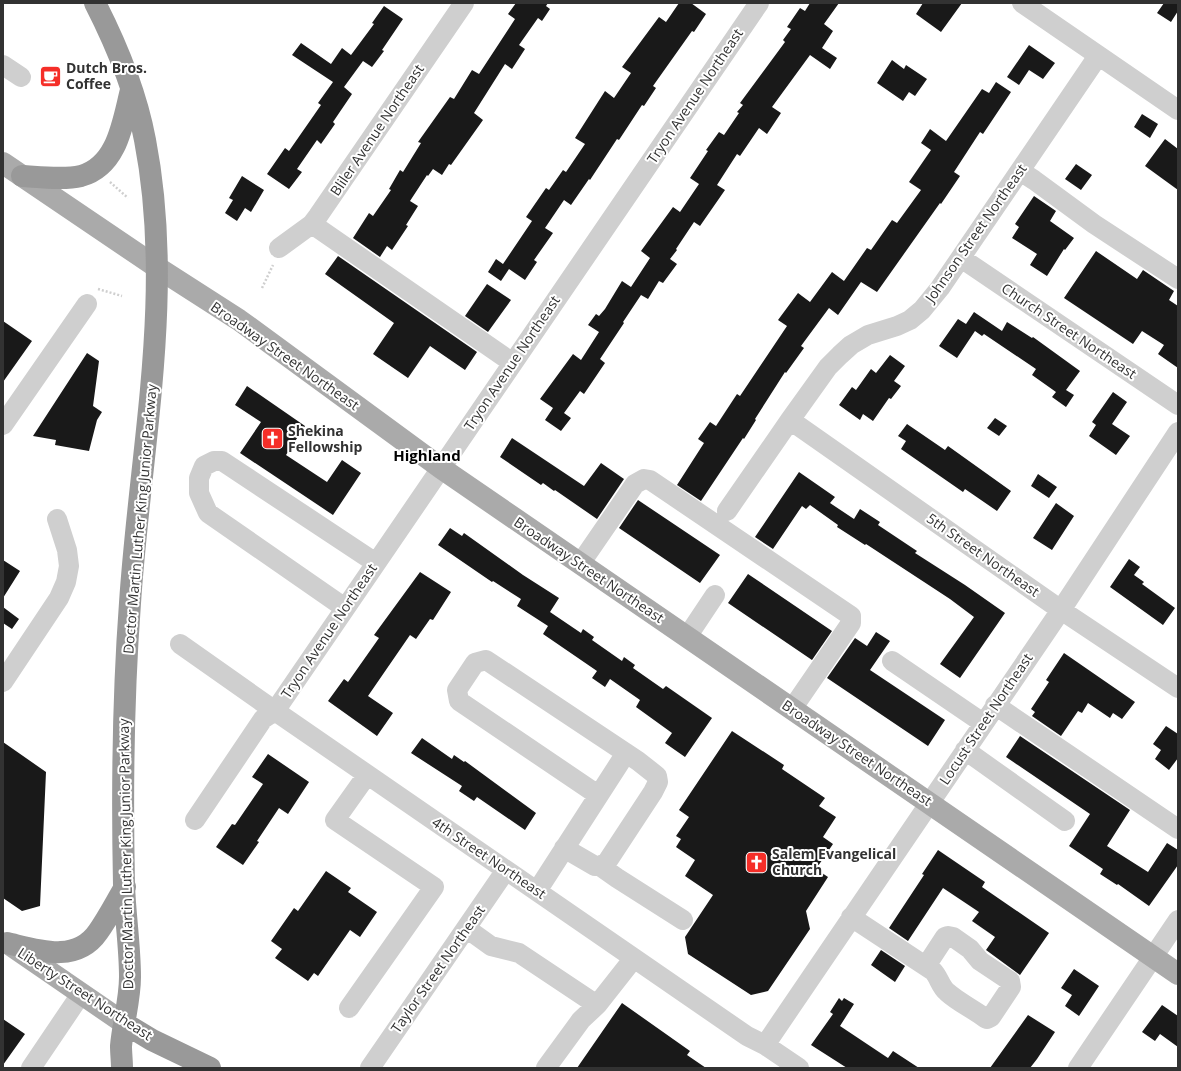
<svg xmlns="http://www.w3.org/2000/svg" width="1181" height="1071" viewBox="0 0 1181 1071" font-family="'Open Sans',sans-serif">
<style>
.building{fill:#191919}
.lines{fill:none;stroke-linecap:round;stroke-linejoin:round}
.path{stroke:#cfcfcf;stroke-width:2.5;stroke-dasharray:2 2;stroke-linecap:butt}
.minor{stroke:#cfcfcf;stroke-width:20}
.major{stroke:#aaa;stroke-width:22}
.highway{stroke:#999;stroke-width:22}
.labels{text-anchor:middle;stroke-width:4;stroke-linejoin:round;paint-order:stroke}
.poi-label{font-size:14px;font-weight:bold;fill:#323232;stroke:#fff;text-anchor:start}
.street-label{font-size:14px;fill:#323232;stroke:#fff}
.neighbourhood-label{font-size:15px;font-weight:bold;fill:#000;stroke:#fff}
</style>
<rect width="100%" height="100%" fill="#fff"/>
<path class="building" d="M 516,3 L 548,3 L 546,6 L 550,9 L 542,21 L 538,18 L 519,45 L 525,49 L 512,69 L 505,64 L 474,113 L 483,120 L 451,165 L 449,164 L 442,175 L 433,169 L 428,176 L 427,175 L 410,201 L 418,206 L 406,225 L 408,226 L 392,250 L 387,246 L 380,257 L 353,238 L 369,213 L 373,216 L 391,190 L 389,189 L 400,170 L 403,172 L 421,143 L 418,142 L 450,97 L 454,99 L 472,70 L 479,74 L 515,19 L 508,14 Z
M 679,3 L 691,3 L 706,14 L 694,32 L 692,31 L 653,86 L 656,88 L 644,106 L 642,105 L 619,140 L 617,139 L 590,180 L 589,179 L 571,205 L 564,200 L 545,228 L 553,233 L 534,260 L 537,262 L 525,280 L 509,269 L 501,281 L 488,272 L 496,259 L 503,264 L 532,221 L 526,217 L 546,188 L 549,190 L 563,170 L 566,172 L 585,144 L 575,138 L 605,91 L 614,98 L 631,73 L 622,67 L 659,17 L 666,22 Z
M 810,3 L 839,3 L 824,24 L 833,31 L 822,48 L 837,58 L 830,69 L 810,55 L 772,107 L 781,113 L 767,134 L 759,128 L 740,156 L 737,154 L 717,185 L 725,190 L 700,226 L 694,222 L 676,249 L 677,250 L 670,259 L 677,264 L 663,283 L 659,281 L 648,299 L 641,295 L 623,322 L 624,323 L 600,359 L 605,363 L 584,394 L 580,391 L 564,413 L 571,418 L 561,431 L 545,420 L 553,408 L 540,399 L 573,354 L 581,360 L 599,332 L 588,325 L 596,314 L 599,316 L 605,309 L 622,281 L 631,287 L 650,258 L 641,251 L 673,207 L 680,212 L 699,184 L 690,178 L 708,151 L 706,150 L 719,132 L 724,135 L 739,113 L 737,112 L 743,105 L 740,103 L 785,42 L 783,40 L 791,29 L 787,27 L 800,8 L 805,11 Z
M 923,3 L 962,3 L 941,32 L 916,14 Z
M 1164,3 L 1178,3 L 1178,11 L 1171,22 L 1157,13 Z
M 384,6 L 403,19 L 382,50 L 384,51 L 372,67 L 363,61 L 344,87 L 352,94 L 333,122 L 335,124 L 321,144 L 317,140 L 297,169 L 302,172 L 289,189 L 267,174 L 285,148 L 289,151 L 321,105 L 318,103 L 333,82 L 292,55 L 301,43 L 331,64 L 342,48 L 351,55 L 374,24 L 372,23 Z
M 1029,45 L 1055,63 L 1043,79 L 1029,70 L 1019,85 L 1007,77 Z
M 892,60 L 904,69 L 906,65 L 927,79 L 915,96 L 909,92 L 903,101 L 877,83 Z
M 996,82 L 1011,92 L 983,134 L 980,132 L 954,172 L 960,176 L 941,204 L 940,203 L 877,292 L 861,282 L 838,315 L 829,308 L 801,346 L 804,348 L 786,373 L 785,372 L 755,419 L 756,420 L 744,439 L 743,438 L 701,501 L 677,485 L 704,443 L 698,439 L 710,422 L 716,426 L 737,394 L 740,396 L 787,326 L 778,320 L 798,293 L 810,302 L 832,272 L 844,281 L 867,248 L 871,250 L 892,220 L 897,223 L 921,190 L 909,182 L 931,150 L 921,143 L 930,129 L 946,141 L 982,89 L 989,93 Z
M 1142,114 L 1158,124 L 1150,138 L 1134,127 Z
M 1165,139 L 1178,149 L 1178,190 L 1145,166 Z
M 1076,164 L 1092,175 L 1081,190 L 1065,179 Z
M 242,176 L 264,190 L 251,212 L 245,208 L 237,221 L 225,213 L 233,200 L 229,198 Z
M 1034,196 L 1056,211 L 1050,221 L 1074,238 L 1065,250 L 1064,249 L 1047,276 L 1030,265 L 1037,254 L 1012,238 L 1019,227 L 1015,224 Z
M 1096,251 L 1137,279 L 1143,270 L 1174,291 L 1169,300 L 1178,306 L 1178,368 L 1158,354 L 1164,345 L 1142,331 L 1133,344 L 1064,298 Z
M 338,256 L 477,352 L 465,370 L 430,346 L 408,378 L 373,354 L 394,323 L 325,274 Z
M 487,284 L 511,300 L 488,332 L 465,316 Z
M 974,312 L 1002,331 L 1007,322 L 1032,338 L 1033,337 L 1080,371 L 1066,390 L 1074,395 L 1066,407 L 1052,397 L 1056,392 L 1032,375 L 1036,369 L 984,334 L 982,336 L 975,331 L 957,358 L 939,346 L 958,319 L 966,324 Z
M 3,321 L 32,341 L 3,382 Z
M 87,353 L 99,361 L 93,406 L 102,412 L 97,420 L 89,451 L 55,445 L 56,440 L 33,436 Z
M 890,355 L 905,366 L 894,381 L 901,386 L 891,399 L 889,398 L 873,421 L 863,414 L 860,420 L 839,405 L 852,387 L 856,390 L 871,369 L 876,373 Z
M 247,386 L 305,426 L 286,455 L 327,482 L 342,460 L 361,473 L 333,515 L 240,453 L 261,422 L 235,405 Z
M 1113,392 L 1127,402 L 1112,424 L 1130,436 L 1116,455 L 1089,436 L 1096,425 L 1092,422 Z
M 995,418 L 1007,426 L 999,436 L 987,428 Z
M 907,424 L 945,450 L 948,446 L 1011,491 L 997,511 L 965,489 L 963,492 L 901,449 L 906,441 L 898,436 Z
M 512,438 L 584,486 L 601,463 L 624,479 L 597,519 L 555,490 L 554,491 L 543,483 L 541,485 L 500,457 Z
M 799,472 L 835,497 L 830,503 L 854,519 L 860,509 L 880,522 L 878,525 L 917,551 L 915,553 L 965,585 L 1005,613 L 960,678 L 940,664 L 974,617 L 950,599 L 866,544 L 865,545 L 837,527 L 838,525 L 810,505 L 806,509 L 802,506 L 773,549 L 755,537 Z
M 1038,474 L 1057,487 L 1049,498 L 1031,486 Z
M 638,500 L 720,555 L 700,583 L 619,528 Z
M 1056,503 L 1074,516 L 1052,550 L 1033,538 Z
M 450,528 L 462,536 L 464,533 L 523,575 L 559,598 L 550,612 L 581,633 L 583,629 L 594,637 L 592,640 L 622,661 L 624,657 L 635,665 L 633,668 L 663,689 L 666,686 L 712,718 L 685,757 L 665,743 L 672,733 L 636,707 L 640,700 L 610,679 L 605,687 L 592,678 L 597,671 L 543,634 L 548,626 L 517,606 L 521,599 L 493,581 L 492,582 L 438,545 Z
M 1129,559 L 1140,567 L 1134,575 L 1144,582 L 1142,584 L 1175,608 L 1163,625 L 1110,587 Z
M 3,560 L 20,571 L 3,598 Z
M 420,572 L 451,592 L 433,620 L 430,619 L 416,639 L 410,635 L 368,696 L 393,713 L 377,736 L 328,701 L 344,679 L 348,682 L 379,638 L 374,635 Z
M 748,574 L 832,631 L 812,660 L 728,603 Z
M 3,607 L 19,619 L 12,629 L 3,623 Z
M 876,632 L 890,641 L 870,670 L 945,720 L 928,746 L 827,678 L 855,638 L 867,646 Z
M 1064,653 L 1135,702 L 1122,719 L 1113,713 L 1110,718 L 1088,703 L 1082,713 L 1078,711 L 1061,736 L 1032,716 L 1035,712 L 1031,709 L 1049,682 L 1046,680 Z
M 1166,726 L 1178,734 L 1178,758 L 1169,770 L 1155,759 L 1161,750 L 1153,744 Z
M 732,731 L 784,765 L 782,769 L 825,798 L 819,806 L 836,817 L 823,837 L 833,844 L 816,869 L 828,877 L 806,911 L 810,929 L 768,991 L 751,995 L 688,954 L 685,937 L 713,895 L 685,876 L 695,860 L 676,847 L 681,839 L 676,836 L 689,817 L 679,810 Z
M 1020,736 L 1130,810 L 1107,846 L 1148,872 L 1167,843 L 1178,850 L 1178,865 L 1149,906 L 1118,884 L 1117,885 L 1100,874 L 1103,869 L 1069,846 L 1090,814 L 1006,757 Z
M 422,738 L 452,759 L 454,755 L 464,762 L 465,761 L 536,813 L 525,830 L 477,797 L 474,801 L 459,791 L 462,786 L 411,753 Z
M 3,742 L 46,772 L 40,906 L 22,911 L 3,898 Z
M 268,754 L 309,782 L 288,814 L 279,808 L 257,841 L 259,842 L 243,865 L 216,847 L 232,824 L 235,825 L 263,784 L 252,777 Z
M 938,850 L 985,882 L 982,887 L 1049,933 L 1020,975 L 986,950 L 995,937 L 972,921 L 979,912 L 943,888 L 908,941 L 889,928 L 924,875 L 922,874 Z
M 326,871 L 351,888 L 348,892 L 377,912 L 360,937 L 350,930 L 318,976 L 314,973 L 308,981 L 275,958 L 282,949 L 271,941 L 294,908 L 298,911 Z
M 881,950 L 905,966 L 895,982 L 871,965 Z
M 1074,969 L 1099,986 L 1079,1016 L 1065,1006 L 1072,995 L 1061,988 Z
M 839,998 L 842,1001 L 844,998 L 854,1004 L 840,1026 L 888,1058 L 893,1051 L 919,1068 L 847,1068 L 811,1045 L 833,1014 L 830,1012 Z
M 622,1003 L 690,1051 L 687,1055 L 706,1068 L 577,1068 Z
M 1162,1005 L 1178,1016 L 1178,1047 L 1160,1034 L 1155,1041 L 1142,1032 Z
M 1028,1015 L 1055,1032 L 1037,1059 L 1030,1068 L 990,1068 Z
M 3,1019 L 25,1034 L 3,1065 Z"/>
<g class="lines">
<path class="path" d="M 110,182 L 128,198
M 262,288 L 273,265
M 98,289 L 122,296"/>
<path class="minor" d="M 1022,3 L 1178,110
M 3,65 L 21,77
M 1020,171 L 1034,180 L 1094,224 L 1178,279
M 312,224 L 513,363
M 279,248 L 312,224 L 318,216 L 464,3
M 961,258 L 1178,405
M 790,420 L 1061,610 L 1178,688
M 3,425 L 87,304
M 727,511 L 790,420 L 828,367 L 840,355 L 851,345 L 868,335 L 897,326 L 910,320 L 922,310 L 940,288 L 1098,56
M 580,564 L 635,484 L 644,479 L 650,480 L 851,616 L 851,623 L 792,709
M 345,608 L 208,513 L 199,493 L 199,478 L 204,466 L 214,461 L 222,461 L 376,563
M 687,637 L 715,595
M 180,644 L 275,711 L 747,1036 L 765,1045 L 799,1068
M 892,661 L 983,723
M 3,682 L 59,598 L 66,582 L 69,566 L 67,550 L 57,519
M 995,705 L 1178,829
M 965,750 L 1065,821
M 598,795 L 459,701 L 457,690 L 475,663 L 486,660 L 626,753
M 195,820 L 263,719 L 275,711 L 759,3
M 600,866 L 617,878 L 683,920
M 537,891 L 626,753 L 638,761 L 657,776 L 658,782 L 653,792 L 607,862 L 600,866 L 595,866 L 564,848
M 851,917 L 933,971 C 939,977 940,986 947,992 C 958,1002 973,1009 985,1018 L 987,1019 L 991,1017 L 1011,987 L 1010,981 L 980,961 L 970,949 L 953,937 L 948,936 L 945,937 L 926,966
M 466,928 L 491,946 L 519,953 L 597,1005 L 634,958
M 349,1008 L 434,887 L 335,820 L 367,775
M 765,1045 L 1061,610 L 1178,432
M 31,1068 L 81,994
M 370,1068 L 506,870
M 546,1068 L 581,1020 L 597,1005
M 1078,1068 L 1178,920"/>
<path class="major" d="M 3,163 L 158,268 L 239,320 L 441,468 L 1178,974
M 9,944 L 124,1023"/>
<path class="highway" d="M 95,3 C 117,46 136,92 145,140 C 175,295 140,449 130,603 C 123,697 122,791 124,885 C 125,915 130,946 130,977 C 130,1000 123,1023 121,1046 C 121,1053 122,1061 122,1068
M 22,176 C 40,177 64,180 81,176 C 118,166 123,121 131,90
M 7,943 C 37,950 76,964 98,932 C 108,918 116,902 125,887
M 124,1023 L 152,1040 L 210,1068"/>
</g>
<defs>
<symbol id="cafe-square" viewBox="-11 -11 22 22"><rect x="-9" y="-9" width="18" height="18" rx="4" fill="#f52e28" stroke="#fff"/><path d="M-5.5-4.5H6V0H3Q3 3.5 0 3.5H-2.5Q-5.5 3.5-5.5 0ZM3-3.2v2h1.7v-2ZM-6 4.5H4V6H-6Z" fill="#fff"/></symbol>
<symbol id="church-square" viewBox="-11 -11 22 22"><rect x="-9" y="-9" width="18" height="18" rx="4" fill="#f52e28" stroke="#fff"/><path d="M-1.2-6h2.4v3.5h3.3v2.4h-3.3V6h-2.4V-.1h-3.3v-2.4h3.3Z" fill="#fff"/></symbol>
</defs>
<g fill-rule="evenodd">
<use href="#cafe-square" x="38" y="64" width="25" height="25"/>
<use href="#church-square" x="260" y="426" width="25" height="25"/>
<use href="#church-square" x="744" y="850" width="25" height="25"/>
</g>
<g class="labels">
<g class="poi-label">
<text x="66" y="73">Dutch Bros.<tspan x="66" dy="16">Coffee</tspan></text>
<text x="288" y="436">Shekina<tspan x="288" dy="16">Fellowship</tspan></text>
<text x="772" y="859">Salem Evangelical<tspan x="772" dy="16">Church</tspan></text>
</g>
<g class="street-label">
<text transform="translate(695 96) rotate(-56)" y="5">Tryon Avenue Northeast</text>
<text transform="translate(377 130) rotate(-56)" y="5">Bliler Avenue Northeast</text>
<text transform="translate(976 233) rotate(-55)" y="5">Johnson Street Northeast</text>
<text transform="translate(1069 331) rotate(34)" y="5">Church Street Northeast</text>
<text transform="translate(285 356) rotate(35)" y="5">Broadway Street Northeast</text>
<text transform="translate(512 363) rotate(-56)" y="5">Tryon Avenue Northeast</text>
<text transform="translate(140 519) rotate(-85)" y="5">Doctor Martin Luther King Junior Parkway</text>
<text transform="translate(983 555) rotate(35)" y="5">5th Street Northeast</text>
<text transform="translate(589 570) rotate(34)" y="5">Broadway Street Northeast</text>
<text transform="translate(329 631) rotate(-56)" y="5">Tryon Avenue Northeast</text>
<text transform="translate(986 719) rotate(-56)" y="5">Locust Street Northeast</text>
<text transform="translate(857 753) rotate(34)" y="5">Broadway Street Northeast</text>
<text transform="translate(126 854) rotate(-91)" y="5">Doctor Martin Luther King Junior Parkway</text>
<text transform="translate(489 858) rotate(34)" y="5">4th Street Northeast</text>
<text transform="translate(438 969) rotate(-55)" y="5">Taylor Street Northeast</text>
<text transform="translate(85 994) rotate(33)" y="5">Liberty Street Northeast</text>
</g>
<g class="neighbourhood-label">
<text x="427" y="461">Highland</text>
</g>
</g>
<rect width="1181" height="1071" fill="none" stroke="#323232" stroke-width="8"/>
</svg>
